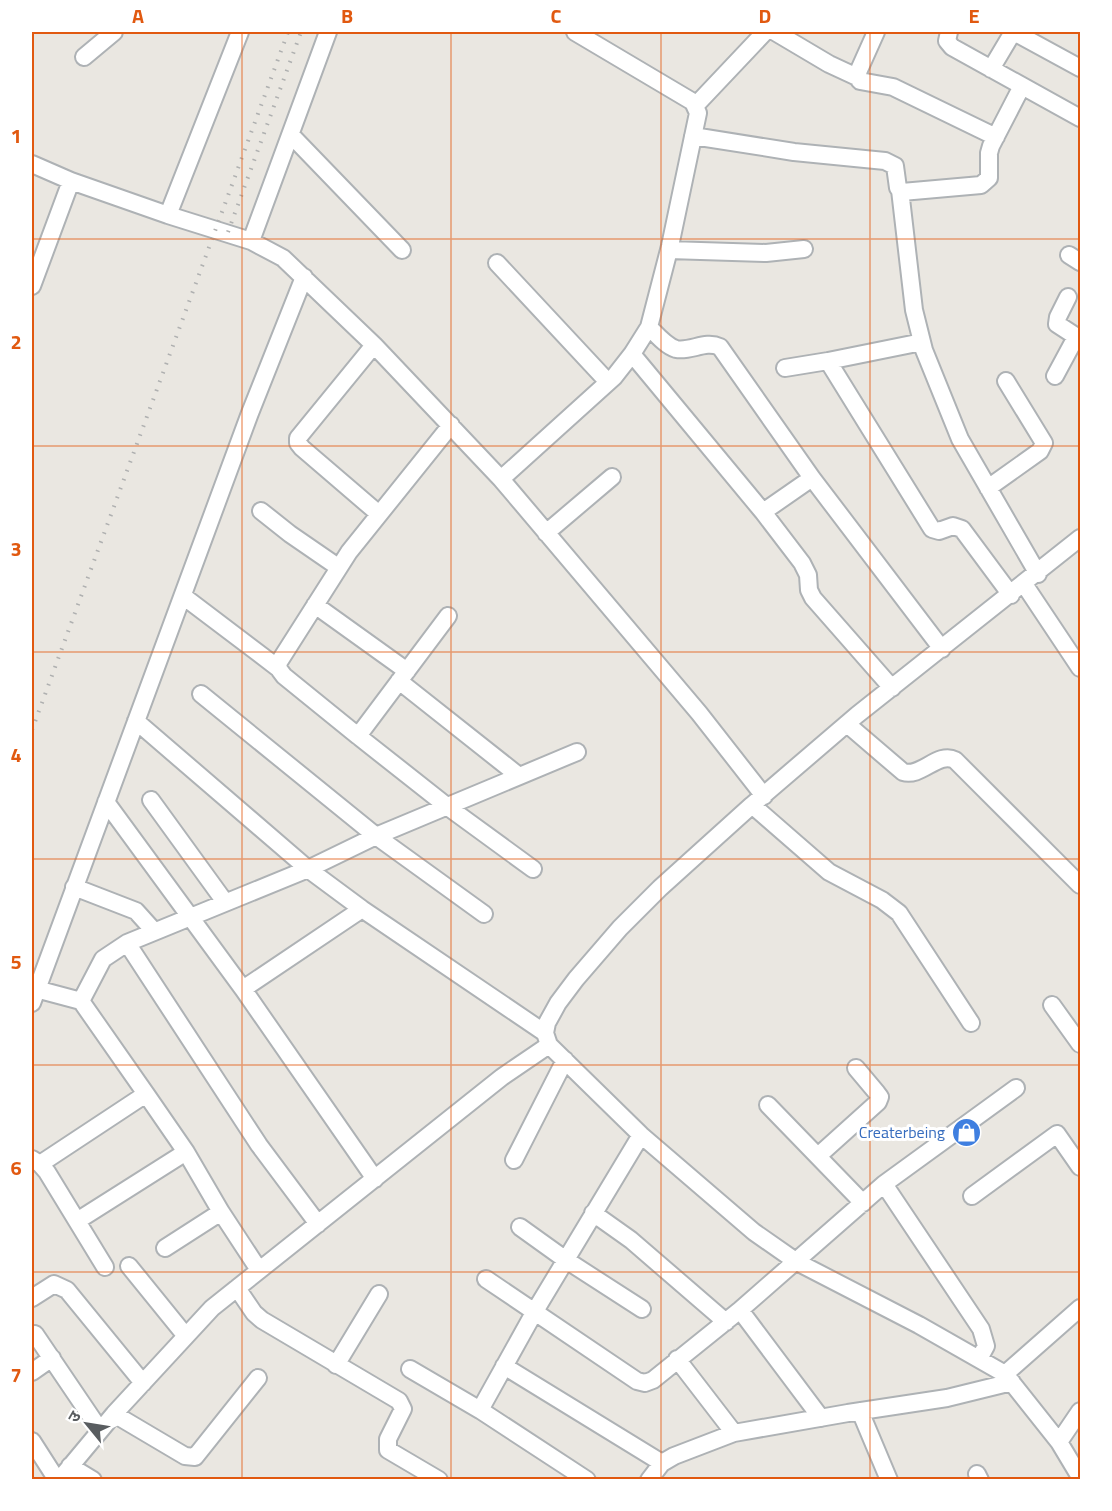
<svg xmlns="http://www.w3.org/2000/svg" width="1112" height="1511" viewBox="0 0 1112 1511" font-family="'Titillium Web','Noto Sans Devanagari',sans-serif">
<style>
.lines{fill:none;stroke-linecap:round;stroke-linejoin:round}
.minor-casing{stroke:#aeb2b5;stroke-width:20}
.minor{stroke:#fff;stroke-width:16}
.rail{stroke:#afb0b0;stroke-width:4;stroke-dasharray:1.5 8;stroke-linecap:butt}
.grid{fill:none;stroke:#e15910;stroke-width:1.5;stroke-opacity:0.55}
.labels{text-anchor:middle;stroke-width:6;stroke-linejoin:round;paint-order:stroke}
.shop-label{font-size:16px;fill:#366cbe;stroke:#fff;text-anchor:end}
.neatline{fill:none;stroke:#e15910;stroke-width:2}
.grid-label{font-size:20px;text-anchor:middle;font-weight:bold;fill:#e15910}
</style>
<rect width="100%" height="100%" fill="#eae7e1"/>
<g class="lines">
<defs>
<path id="minor" d="M 775,32 L 829,64 L 857,77
M 876,32 L 859,70 L 857,77 L 860,81 L 893,87 L 996,137
M 949,32 L 947,41 L 952,47 L 1080,118
M 1014,32 L 1080,68
M 84,57 L 114,32
M 991,69 L 1013,32
M 696,105 L 765,32
M 291,135 L 402,250
M 693,136 L 794,152 L 885,161 L 895,166 L 898,188 L 902,192 L 981,185 L 989,178 L 989,153 L 991,146 L 1022,86
M 32,164 L 71,181 L 168,215 L 251,241 L 283,258 L 374,345 L 501,479 L 699,713 L 764,796
M 900,190 L 914,310 L 924,350 L 960,439 L 1038,574
M 168,215 L 240,32
M 251,241 L 328,32
M 669,250 L 766,253 L 804,249
M 1069,255 L 1080,262
M 497,263 L 608,382
M 32,286 L 71,181
M 1068,297 L 1058,317 L 1057,324 L 1080,339
M 649,327 C 656,334 666,346 676,349 C 691,352 705,340 720,347 L 812,478 L 942,649
M 374,345 L 298,438 L 298,443 L 302,448 L 379,514
M 632,354 L 763,512 L 802,563 L 808,575 L 809,590 L 813,598 L 892,688
M 828,361 L 932,529 L 939,531 L 953,526 L 962,529 L 1011,595
M 785,368 L 828,361 L 922,342
M 1055,376 L 1076,337
M 501,479 L 614,377 L 632,354 L 649,327 L 670,246 L 698,113 L 693,102 L 575,32
M 988,488 L 1040,451 L 1044,443 L 1006,381
M 261,511 L 290,534 L 338,567
M 763,512 L 812,478
M 546,533 L 612,477
M 1080,538 L 857,715 L 752,805 L 660,888 L 620,928 L 576,979 L 558,1003 L 547,1023 L 545,1033 L 549,1045 L 641,1135 L 754,1232 L 797,1262 L 919,1325 L 1005,1374 L 1059,1442 L 1080,1477
M 1024,584 L 1080,668
M 183,596 L 278,668
M 315,605 L 407,671
M 448,616 L 358,736 L 448,807 L 533,869
M 399,681 L 519,776
M 201,694 L 376,836 L 484,914
M 136,721 L 308,869 L 362,909 L 545,1033
M 847,724 L 903,772 C 921,778 938,751 955,760 L 1080,885
M 358,736 L 284,676 L 278,668 L 279,662 L 349,552 L 451,425
M 151,800 L 225,902
M 106,802 L 243,989 L 375,1179
M 752,805 L 829,872 L 882,900 L 899,913 L 971,1023
M 74,887 L 136,911 L 154,931
M 127,943 L 259,1145 L 318,1224
M 36,989 L 81,1001 L 103,959 L 127,943 L 308,869 L 376,836 L 577,752
M 243,989 L 362,909
M 32,1003 L 250,413 L 304,277
M 1052,1005 L 1080,1044
M 146,1094 L 186,1152 L 221,1212 L 165,1248
M 768,1105 L 863,1203
M 818,1156 L 878,1102 L 880,1097 L 877,1093 L 856,1068
M 32,1159 L 40,1164 L 47,1172 L 105,1267
M 514,1160 L 565,1060
M 40,1164 L 146,1094 L 81,1001
M 884,1184 L 981,1329 L 986,1346 L 979,1359
M 972,1196 L 1057,1134 L 1080,1167
M 221,1212 L 259,1270
M 593,1213 L 631,1240 L 726,1322
M 77,1221 L 186,1152
M 520,1227 L 566,1260 L 642,1309
M 129,1266 L 185,1335
M 486,1279 L 637,1381 L 645,1383 L 653,1380 L 740,1310 L 884,1184 L 1016,1088
M 237,1288 L 254,1313 L 262,1320 L 399,1401 L 403,1409 L 388,1439 L 388,1450 L 439,1480
M 32,1298 L 54,1284 L 67,1290 L 143,1383
M 740,1310 L 821,1418
M 35,1334 L 100,1430
M 677,1359 L 734,1433
M 336,1365 L 379,1294
M 504,1366 L 662,1463
M 410,1369 L 480,1410 L 535,1311 L 641,1135
M 32,1372 L 52,1358
M 1005,1374 L 1080,1308
M 480,1410 L 587,1480
M 860,1411 L 889,1480
M 114,1414 L 185,1456 L 195,1457 L 258,1378
M 32,1441 L 57,1480
M 1059,1442 L 1080,1411
M 70,1466 L 93,1480
M 977,1474 L 980,1480
M 59,1480 L 114,1414 L 212,1308 L 502,1077 L 549,1045
M 649,1480 L 662,1463 L 674,1456 L 734,1433 L 848,1413 L 947,1398 L 1012,1382"/>
</defs>
<use href="#minor" class="minor-casing"/>
<use href="#minor" class="minor"/>
<path class="rail" d="M 228,232 L 301,32
M 32,730 L 288,32"/>
</g>
<path class="grid" d="M 242,32 L 242,1480M 451,32 L 451,1480M 661,32 L 661,1480M 870,32 L 870,1480M 32,239 L 1080,239M 32,446 L 1080,446M 32,652 L 1080,652M 32,859 L 1080,859M 32,1065 L 1080,1065M 32,1272 L 1080,1272"/>
<defs>
<symbol id="shop-disc" viewBox="-11 -11 22 22"><circle r="9.5" fill="#3f7fe0" stroke="#fff"/><path d="M-5-2.5h2.3a2.7 3.5 0 0 1 5.4 0H5L5.5 6h-11ZM-1.5-2.5h3a1.5 2.3 0 0 0-3 0Z" fill="#fff"/></symbol>
</defs>
<g fill-rule="evenodd">
<use href="#shop-disc" x="950" y="1116" width="33" height="33"/>
</g>
<g class="labels">
<g class="shop-label">
<text x="945" y="1138">Createrbeing</text>
</g>
</g>
<rect width="1112" height="1511" fill="none" stroke="#ffffff" stroke-width="66"/>
<g transform="translate(87 1424) rotate(300)" stroke="#ffffff" stroke-width="4.5" paint-order="stroke">
<path d="M0-4.5L10 22L0 15L-10 22Z" fill="#595d60"/>
<text y="-9" font-size="16" font-weight="bold" text-anchor="middle" fill="#595d60">उ</text>
</g>
<rect x="33" y="33" width="1046" height="1445" class="neatline"/>
<g class="grid-label">
<text x="138" y="23">A</text>
<text x="347" y="23">B</text>
<text x="556" y="23">C</text>
<text x="765" y="23">D</text>
<text x="974" y="23">E</text>
<text x="16" y="143">1</text>
<text x="16" y="349">2</text>
<text x="16" y="556">3</text>
<text x="16" y="762">4</text>
<text x="16" y="969">5</text>
<text x="16" y="1175">6</text>
<text x="16" y="1382">7</text>
</g>
</svg>
